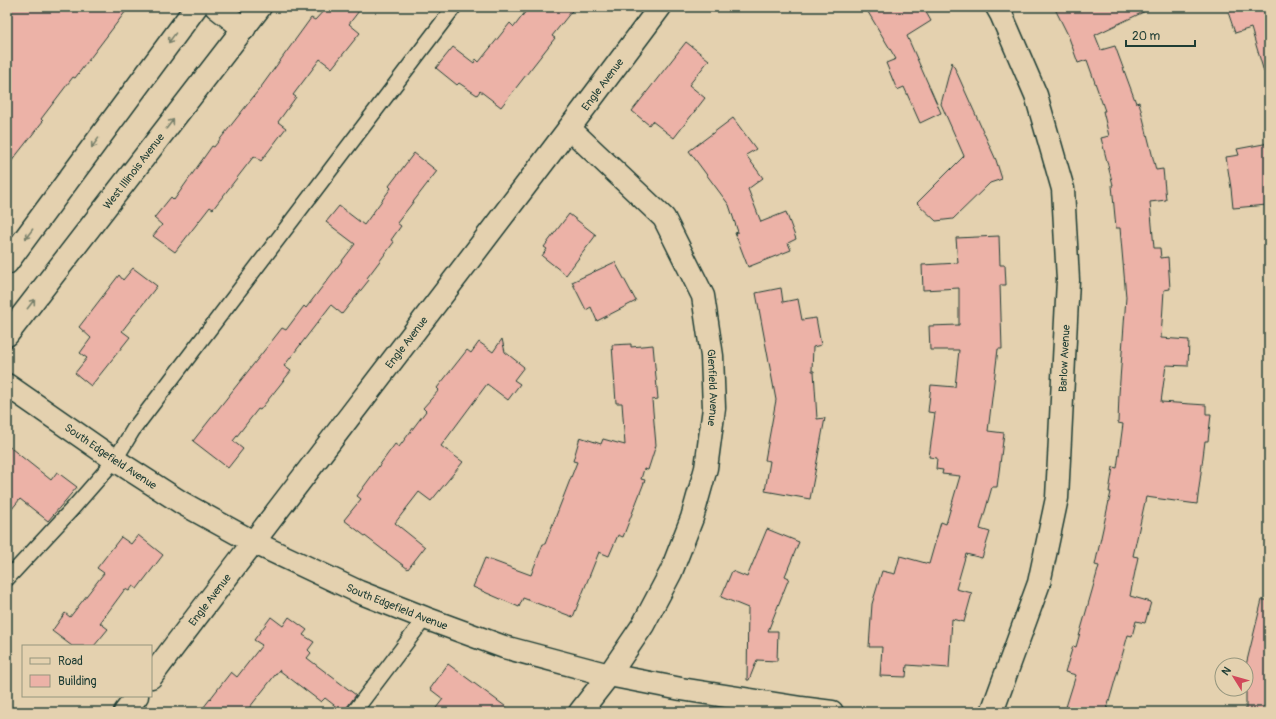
<svg xmlns="http://www.w3.org/2000/svg" width="1276" height="719" viewBox="0 0 1276 719" font-family="Pangolin,sans-serif">
<style>
.building{fill:#ecb2a7;stroke:#1f3d34}
.lines{fill:none;stroke-linecap:round;stroke-linejoin:round}
.service-casing{stroke:#1f3d34;stroke-width:17}
.minor-casing{stroke:#1f3d34;stroke-width:25}
.tertiary-casing{stroke:#1f3d34;stroke-width:25}
.secondary-casing{stroke:#1f3d34;stroke-width:25}
.service{stroke:#e4d1af;stroke-width:14}
.minor{stroke:#e4d1af;stroke-width:22}
.tertiary{stroke:#e4d1af;stroke-width:22}
.secondary{stroke:#e4d1af;stroke-width:22}
.oneway{stroke:#78806b}
.labels{text-anchor:middle;stroke-width:3;stroke-linejoin:round;paint-order:stroke}
.street-label{font-size:11px;fill:#1f3d34;stroke:#e4d1af}
</style>
<rect width="100%" height="100%" fill="#e4d1af"/>
<filter id="ink" filterUnits="userSpaceOnUse"><feTurbulence type="fractalNoise" baseFrequency=".025" numOctaves="2"/><feDisplacementMap in="SourceGraphic" scale="8" xChannelSelector="R" yChannelSelector="G"/><feConvolveMatrix kernelMatrix="1 2 1 2 8 2 1 2 1" color-interpolation-filters="sRGB"/></filter>
<g filter="url(#ink)">
<path class="building" d="M 7,7 L 129,7 L 75,78 L 73,77 L 41,119 L 43,121 L 7,167 Z
M 327,7 L 362,7 L 349,24 L 360,33 L 332,68 L 320,59 L 293,95 L 296,97 L 278,122 L 286,128 L 261,161 L 254,156 L 213,209 L 210,207 L 175,252 L 153,236 L 162,225 L 154,218 L 171,197 L 174,200 L 212,146 L 214,147 L 261,87 L 311,18 L 315,20 Z
M 529,7 L 575,7 L 552,36 L 555,38 L 501,107 L 480,91 L 477,95 L 459,83 L 457,85 L 436,68 L 453,47 L 474,63 L 476,59 L 479,62 L 510,23 L 514,27 Z
M 865,7 L 923,7 L 931,21 L 907,36 L 941,113 L 920,123 L 904,87 L 897,90 L 886,63 L 896,59 Z
M 1054,7 L 1154,7 L 1095,35 L 1101,50 L 1115,46 L 1136,103 L 1139,102 L 1156,170 L 1163,169 L 1166,200 L 1150,202 L 1154,248 L 1160,248 L 1161,258 L 1168,257 L 1170,289 L 1164,290 L 1161,338 L 1189,340 L 1188,366 L 1166,365 L 1161,402 L 1206,405 L 1206,414 L 1211,414 L 1208,441 L 1205,441 L 1197,504 L 1146,497 L 1133,556 L 1138,557 L 1130,596 L 1151,602 L 1145,623 L 1136,621 L 1132,636 L 1128,635 L 1106,712 L 1082,712 L 1066,707 L 1076,675 L 1065,672 L 1073,646 L 1076,647 L 1099,566 L 1095,565 L 1111,492 L 1109,492 L 1113,467 L 1117,468 L 1123,424 L 1118,423 L 1119,394 L 1126,297 L 1120,228 L 1116,228 L 1112,185 L 1113,185 L 1101,138 L 1109,136 L 1103,111 L 1105,111 L 1087,60 L 1078,63 L 1068,35 Z
M 1243,7 L 1269,7 L 1269,71 L 1264,72 L 1251,28 L 1235,33 L 1228,12 Z
M 686,42 L 709,60 L 689,85 L 705,98 L 674,138 L 652,121 L 649,125 L 632,111 Z
M 952,62 L 996,160 L 1002,179 L 990,183 L 953,219 L 936,221 L 917,203 L 964,156 L 941,104 Z
M 733,118 L 756,149 L 746,155 L 763,178 L 748,189 L 761,222 L 786,212 L 796,239 L 788,243 L 791,250 L 748,267 L 735,233 L 738,232 L 729,205 L 689,151 Z
M 1269,143 L 1269,199 L 1266,199 L 1267,205 L 1233,208 L 1231,188 L 1226,157 L 1239,155 L 1237,149 Z
M 414,153 L 437,171 L 397,223 L 401,226 L 391,240 L 394,242 L 367,278 L 369,280 L 342,314 L 331,305 L 284,366 L 291,371 L 260,410 L 258,409 L 233,441 L 243,449 L 228,468 L 193,441 L 282,328 L 286,330 L 304,306 L 306,308 L 355,244 L 326,222 L 339,206 L 364,225 L 391,188 L 389,186 Z
M 569,214 L 596,235 L 566,275 L 542,256 L 547,249 L 544,247 Z
M 999,236 L 1000,265 L 1005,265 L 1006,285 L 1000,285 L 1002,349 L 998,349 L 988,431 L 1004,433 L 997,487 L 992,487 L 980,529 L 990,532 L 982,558 L 966,554 L 956,589 L 972,593 L 964,622 L 952,619 L 949,668 L 907,665 L 906,677 L 880,676 L 882,647 L 869,647 L 872,604 L 882,571 L 895,574 L 900,556 L 929,564 L 941,522 L 946,524 L 960,476 L 942,474 L 943,470 L 936,469 L 937,458 L 929,457 L 935,413 L 928,412 L 931,385 L 955,387 L 959,350 L 930,350 L 929,326 L 959,325 L 959,288 L 923,290 L 922,265 L 958,263 L 956,238 Z
M 615,262 L 636,301 L 597,321 L 591,307 L 586,310 L 572,282 Z
M 133,268 L 157,286 L 122,331 L 130,337 L 91,386 L 75,373 L 87,358 L 80,353 L 91,338 L 79,327 L 119,275 L 123,280 Z
M 781,288 L 783,302 L 798,299 L 802,320 L 816,318 L 821,345 L 813,347 L 812,371 L 814,371 L 817,419 L 825,418 L 810,499 L 765,491 L 770,461 L 765,460 L 776,400 L 756,293 Z
M 502,339 L 505,352 L 524,367 L 514,380 L 520,384 L 508,400 L 487,384 L 441,446 L 463,462 L 431,501 L 419,492 L 395,523 L 425,547 L 408,569 L 344,520 L 361,499 L 357,496 L 395,444 L 399,447 L 426,411 L 423,408 L 439,390 L 437,388 L 467,350 L 471,353 L 479,342 L 493,352 Z
M 631,344 L 631,347 L 653,345 L 658,399 L 652,400 L 656,445 L 648,470 L 644,469 L 641,479 L 645,480 L 623,537 L 618,535 L 609,556 L 599,552 L 573,617 L 523,598 L 519,607 L 473,587 L 485,558 L 531,575 L 543,544 L 545,544 L 577,462 L 573,461 L 580,437 L 601,444 L 603,439 L 625,445 L 622,403 L 616,403 L 612,345 Z
M 7,445 L 51,480 L 57,472 L 77,487 L 48,521 L 20,499 L 7,515 Z
M 767,529 L 799,542 L 785,576 L 789,578 L 768,631 L 778,631 L 777,661 L 757,660 L 749,680 L 747,680 L 748,608 L 721,597 L 732,571 L 747,577 Z
M 138,535 L 163,555 L 137,589 L 133,586 L 129,591 L 125,589 L 100,623 L 108,629 L 94,646 L 72,646 L 52,631 L 65,613 L 70,617 L 104,573 L 97,568 L 121,537 L 131,544 Z
M 1262,600 L 1269,600 L 1269,692 L 1267,712 L 1246,712 L 1246,665 Z
M 271,617 L 283,626 L 289,617 L 307,630 L 303,635 L 314,642 L 308,650 L 311,653 L 307,658 L 356,695 L 347,707 L 346,712 L 343,712 L 325,698 L 321,702 L 279,670 L 246,712 L 200,712 L 231,672 L 237,677 L 262,645 L 254,640 Z
M 448,664 L 513,712 L 433,712 L 443,699 L 430,689 Z"/>
<g class="lines">
<defs>
<path id="service" d="M 7,579 L 73,508 L 115,460 L 133,430 L 454,7
M 354,712 L 425,618"/>
<g id="minor">
<path id="s1" d="M 570,129 L 664,218 L 703,296 L 712,356 L 714,408 L 706,468 L 692,518 L 671,572 L 643,625 L 609,675 L 580,712"/>
<path id="s2" d="M 151,677 C 320,453 493,232 660,7"/>
<path d="M 125,712 L 137,696"/>
<path id="s3" d="M 992,712 L 1039,583 L 1057,498 L 1068,280 L 1063,189 L 1036,95 L 1001,14 L 997,7"/>
</g>
<g id="tertiary">
<path id="s4" d="M 7,385 L 115,460 L 182,503 L 253,542 L 359,592 L 425,618 L 504,647 L 609,675 L 681,689 L 801,708 L 832,712"/>
</g>
<g id="secondary">
<path d="M 216,7 L 244,29"/>
<path d="M 7,263 L 196,7"/>
<path id="s5" d="M 7,335 L 260,7"/>
</g>
</defs>
<use href="#service" class="service-casing"/>
<use href="#minor" class="minor-casing"/>
<use href="#tertiary" class="tertiary-casing"/>
<use href="#secondary" class="secondary-casing"/>
<use href="#service" class="service"/>
<use href="#minor" class="minor"/>
<use href="#tertiary" class="tertiary"/>
<use href="#secondary" class="secondary"/>
</g>
<defs><path id="oneway-shaft" d="M-6 0H5M1.5-3L5.5 0L1.5 3" fill="none" stroke-width="1.6" stroke-linecap="round" stroke-linejoin="round"/></defs>
<g class="oneway">
<use href="#oneway-shaft" transform="translate(172 38) rotate(126)"/>
<use href="#oneway-shaft" transform="translate(170 124) rotate(-52)"/>
<use href="#oneway-shaft" transform="translate(95 143) rotate(126)"/>
<use href="#oneway-shaft" transform="translate(29 234) rotate(127)"/>
<use href="#oneway-shaft" transform="translate(31 304) rotate(-52)"/>
</g>
</g>
<g class="labels">
<g class="street-label">
<text dy="4" stroke="none"><textPath href="#s2" startOffset="745">Engle Avenue</textPath></text>
<text dy="4" stroke="none"><textPath href="#s5" startOffset="207">West Illinois Avenue</textPath></text>
<text dy="4" stroke="none"><textPath href="#s2" startOffset="421">Engle Avenue</textPath></text>
<text dy="4" stroke="none"><textPath href="#s3" startOffset="364">Barlow Avenue</textPath></text>
<text dy="4" stroke="none"><textPath href="#s1" startOffset="309">Glenfield Avenue</textPath></text>
<text dy="4" stroke="none"><textPath href="#s4" startOffset="126">South Edgefield Avenue</textPath></text>
<text dy="4" stroke="none"><textPath href="#s2" startOffset="97">Engle Avenue</textPath></text>
<text dy="4" stroke="none"><textPath href="#s4" startOffset="450">South Edgefield Avenue</textPath></text>
</g>
</g>
<rect width="1276" height="719" fill="none" stroke="#e4d1af" stroke-width="24"/>
<rect x="12" y="12" width="1252" height="695" fill="none" stroke="#1f3d34" stroke-width="1.5" filter="url(#ink)"/>
<rect x="22" y="645" width="130" height="52" fill="#e4d1af" stroke="#95967e"/>
<rect x="30" y="658" width="20" height="6" fill="#e4d1af" stroke="#95967e"/>
<text x="58" y="665" font-size="12" fill="#1f3d34">Road</text>
<rect x="30" y="675" width="20" height="12" fill="#ecb2a7" stroke="#95967e"/>
<text x="58" y="685" font-size="12" fill="#1f3d34">Building</text>
<g transform="translate(1234 677) rotate(307)"><circle r="19" fill="#e4d1af" stroke="#95967e"/>
<path d="M0-3L7 15L0 10L-7 15Z" fill="#d1495b"/>
<text y="-6" font-size="11" font-weight="bold" text-anchor="middle" fill="#1f3d34">N</text>
</g>
<path d="M1126 40v6h69v-6" fill="none" stroke="#1f3d34" stroke-width="2"/>
<text x="1132" y="40" font-size="12" fill="#1f3d34" stroke="#e4d1af" stroke-width="3" paint-order="stroke">20 m</text>
</svg>
